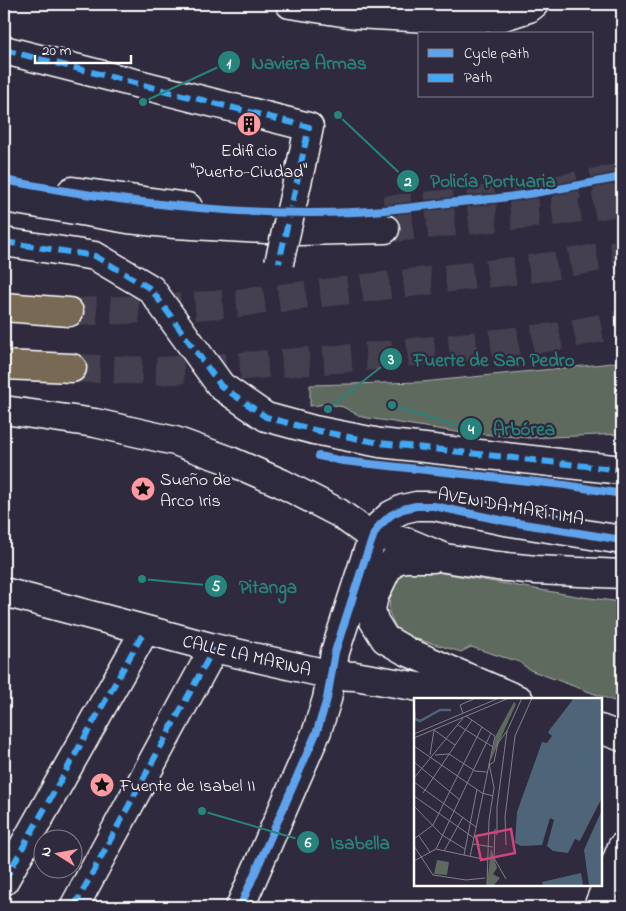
<svg xmlns="http://www.w3.org/2000/svg" width="626" height="911" viewBox="0 0 626 911" font-family="'Indie Flower',sans-serif">
<style>
.green{fill:#5f6a5f;stroke:#afb4af}
.lines{fill:none;stroke-linecap:round;stroke-linejoin:round}
.minor-tunnel{stroke:#443f50;stroke-width:28;stroke-dasharray:28 14;stroke-linecap:butt}
.major-tunnel{stroke:#443f50;stroke-width:28;stroke-dasharray:28 14;stroke-linecap:butt}
.minor-casing{stroke:#fff;stroke-width:31}
.major-casing{stroke:#fff;stroke-width:31}
.minor{stroke:#2f2a3d;stroke-width:28}
.major{stroke:#786954;stroke-width:28}
.minor-bridge-casing{stroke:#fff;stroke-width:31;stroke-linecap:butt}
.minor-bridge{stroke:#2f2a3d;stroke-width:28}
.quiet{stroke:#3fa9f5;stroke-width:6;stroke-dasharray:12 6;stroke-linecap:butt}
.cycleway-casing{stroke:#2f2a3d;stroke-width:11}
.cycleway{stroke:#60a3ed;stroke-width:8}
.labels{text-anchor:middle;stroke-width:4.5;stroke-linejoin:round;paint-order:stroke}
.poi-label{font-size:18px;fill:#fff;stroke:#2f2a3d;text-anchor:start}
.street-label{font-size:18px;fill:#fff;stroke:#2f2a3d}
.inset-river{fill:none;stroke:#4e6579;stroke-width:2.5}
.inset-road{fill:none;stroke:#827f8b;stroke-width:1}
.view{fill:#ce467c;fill-opacity:0.15;stroke:#ce467c;stroke-width:2.5}
.inset-edge{fill:none;stroke:#fff;stroke-width:2.5}
.leader{fill:none;stroke:#27847c;stroke-width:2}
.callout-dot{fill:#27847c;stroke:#2f2a3d;stroke-width:2}
.mark-label{font-size:15px;text-anchor:middle;font-weight:bold;fill:#fff}
.callout-label{font-size:19px;text-anchor:middle;font-weight:bold;fill:#27847c;stroke:#2f2a3d;stroke-width:4.5;stroke-linejoin:round;paint-order:stroke}
</style>
<rect width="100%" height="100%" fill="#2f2a3d"/>
<filter id="ink" filterUnits="userSpaceOnUse"><feTurbulence type="fractalNoise" baseFrequency=".02" numOctaves="2"/><feDisplacementMap in="SourceGraphic" scale="10" xChannelSelector="R" yChannelSelector="G"/><feConvolveMatrix kernelMatrix="1 2 1 2 8 2 1 2 1" color-interpolation-filters="sRGB"/></filter>
<g filter="url(#ink)">
<path class="green" d="M 622,361 L 622,434 L 529,438 L 456,432 L 362,417 L 343,407 L 328,404 L 310,406 L 310,385 L 422,382 L 603,364 Z
M 407,567 L 582,597 L 622,602 L 622,704 L 530,670 L 519,662 L 471,647 L 461,652 L 404,635 L 395,626 L 389,612 L 390,594 L 399,577 Z"/>
<g class="lines">
<path class="minor-tunnel" d="M 384,210 L 522,196 L 622,177
M 385,229 L 561,211 L 622,202"/>
<path class="major-tunnel" d="M 69,312 L 154,309 L 238,303 L 545,267 L 622,253
M 72,368 L 157,371 L 243,366 L 376,356 L 554,337 L 622,324"/>
<defs>
<path id="minor" d="M 290,4 L 355,14 L 430,18 L 498,18 L 529,8 L 534,4
M 4,50 L 309,127 L 302,161
M 72,191 L 188,207
M 4,198 L 128,219 L 175,224 L 300,231 L 385,229
M 4,242 L 95,256 L 151,289 L 221,386 L 266,417 L 314,430 L 380,443 L 622,470
M 4,410 L 95,423 L 175,441 L 228,460 L 281,483 L 339,513 L 364,531 L 409,543 L 445,558 L 497,566 L 536,570 L 622,574
M 433,558 L 406,558 L 395,560 L 387,569 L 374,596 L 371,609 L 374,621 L 385,639 L 406,651 L 519,700
M 4,592 L 214,648 L 332,675 L 355,676 L 494,700
M 600,729 L 622,737
M 4,881 L 145,630
M 74,907 L 214,648
M 240,907 L 317,731 L 327,699 L 335,652 L 365,559 L 374,534 L 379,526 L 391,515 L 403,509 L 416,506 L 434,506 L 505,521 L 622,540
M 598,907 L 622,847"/>
<path id="major" d="M 4,307 L 69,312
M 4,365 L 72,368"/>
</defs>
<use href="#minor" class="minor-casing"/>
<use href="#major" class="major-casing"/>
<use href="#minor" class="minor"/>
<use href="#major" class="major"/>
<defs>
<path id="minor-bridge" d="M 279,263 L 302,161"/>
</defs>
<use href="#minor-bridge" class="minor-bridge-casing"/>
<use href="#minor-bridge" class="minor-bridge"/>
<path class="quiet" d="M 4,50 L 309,127 L 279,263
M 4,242 L 95,256 L 151,289 L 221,386 L 266,417 L 314,430 L 380,443 L 622,470
M 4,881 L 145,630
M 74,907 L 214,648"/>
<defs>
<path id="cycleway" d="M 4,180 C 118,202 236,217 353,212 C 384,211 416,207 447,203 C 472,201 497,199 522,195 C 556,190 589,183 622,177
M 319,456 L 343,461 L 565,485 L 622,494
M 240,907 L 317,731 L 327,699 L 335,652 L 365,559 L 374,534 L 379,526 L 391,515 L 403,509 L 416,506 L 434,506 L 505,521 L 622,540"/>
</defs>
<use href="#cycleway" class="cycleway-casing"/>
<use href="#cycleway" class="cycleway"/>
</g>
</g>
<defs>
<symbol id="building-disc" viewBox="-11 -11 22 22"><circle r="9.5" fill="#ff9aa2" stroke="#2f2a3d"/><path d="M-4-6H4V6H1V3H-1V6H-4ZM-2.5-4.3h1.7v1.8h-1.7ZM.8-4.3h1.7v1.8H.8ZM-2.5-1h1.7V.8h-1.7ZM.8-1h1.7V.8H.8Z" fill="#111"/></symbol>
<symbol id="sight-disc" viewBox="-11 -11 22 22"><circle r="9.5" fill="#ff9aa2" stroke="#2f2a3d"/><path d="M0-6L1.8-2.2L6-1.7L2.9 1.2L3.7 5.4L0 3.3L-3.7 5.4L-2.9 1.2L-6-1.7L-1.8-2.2Z" fill="#111"/></symbol>
</defs>
<g fill-rule="evenodd">
<use href="#building-disc" x="235" y="110" width="28" height="28"/>
<use href="#sight-disc" x="129" y="475" width="28" height="28"/>
<use href="#sight-disc" x="88" y="771" width="28" height="28"/>
</g>
<g class="labels">
<g class="poi-label">
<text x="249" y="156" text-anchor="middle">Edificio<tspan x="249" dy="21">"Puerto-Ciudad"</tspan></text>
<text x="160" y="485">Sueño de<tspan x="160" dy="21">Arco Iris</tspan></text>
<text x="120" y="791">Fuente de Isabel II</text>
</g>
<g class="street-label">
<text transform="translate(511 506) rotate(10)" y="6">AVENIDA MARÍTIMA</text>
<text transform="translate(247 655) rotate(13)" y="6">CALLE LA MARINA</text>
</g>
</g>
<g transform="translate(414 698)">
<rect width="188" height="188" fill="#2f2a3d"/>
<path d="M 100,4 L 102,6 L 76,64 L 82,37 ZM 77,150 L 83,170 L 79,176 L 86,180 L 80,187 L 73,187 ZM 23,162 L 35,164 L 33,177 L 20,176 Z" fill="#5f6a5f"/>
<path d="M 160,0 L 187,0 L 187,102 L 166,143 L 161,141 L 154,155 L 139,153 L 133,148 L 140,122 L 136,120 L 128,147 L 107,148 L 101,145 L 103,114 L 128,44 L 133,45 L 138,38 L 134,34 ZM 187,114 L 187,187 L 175,187 L 170,152 ZM 167,175 L 169,187 L 129,187 L 128,184 Z" fill="#4e6579"/>
<path d="M 187,102 L 174,134 L 187,114 L 170,146 L 170,142 L 166,143 Z" fill="#2f2a3d"/>
<path class="inset-river" d="M 0,12 L 1,21 L 6,23 L 26,12 L 37,12M 135,35 L 184,26 L 188,21M 125,135 L 125,98 L 188,27M 127,138 L 134,104 L 188,43M 126,142 L 129,101 L 188,35M 104,145 L 117,95 L 188,2M 125,146 L 120,95 L 188,14"/>
<path class="inset-road" d="M 49,15 L 46,7 L 62,0M 52,18 L 81,38 L 56,159M 44,27 L 79,49M 0,36 L 85,0M 0,40 L 95,0M 0,48 L 68,95 L 79,98M 16,57 L 20,32 L 41,47M 21,57 L 35,56 L 61,73 L 73,74M 0,64 L 46,102M 75,67 L 80,64 L 84,45 L 93,33M 0,80 L 49,20M 0,84 L 62,129M 9,95 L 58,22M 0,98 L 60,140M 0,108 L 28,137 L 51,151M 81,131 L 80,160 L 92,181M 83,137 L 83,109 L 93,33 L 108,0M 5,138 L 16,154M 0,141 L 19,127 L 68,29M 59,146 L 79,149M 92,147 L 91,119 L 101,38 L 118,0M 0,148 L 19,177 L 52,182 L 71,180M 22,151 L 77,35M 22,151 L 73,162M 30,153 L 49,119M 50,157 L 63,91M 0,163 L 22,151M 73,187 L 75,122 L 80,90 L 75,65"/>
<path class="view" d="M 97,131 L 101,155 L 67,162 L 62,138 Z"/>
<rect width="188" height="188" class="inset-edge"/>
</g>
<path class="leader" d="M143 102L229 62M338 115L408 181M328 409L391 359M392 405L471 429M142 579L216 586M202 811L308 842"/>
<g class="callout-dot">
<circle cx="143" cy="102" r="5"/>
<circle cx="338" cy="115" r="5"/>
<circle cx="328" cy="409" r="5"/>
<circle cx="392" cy="405" r="5"/>
<circle cx="142" cy="579" r="5"/>
<circle cx="202" cy="811" r="5"/>
<circle cx="229" cy="62" r="12"/>
<circle cx="408" cy="181" r="12"/>
<circle cx="391" cy="359" r="12"/>
<circle cx="471" cy="429" r="12"/>
<circle cx="216" cy="586" r="12"/>
<circle cx="308" cy="842" r="12"/>
</g>
<g class="mark-label">
<text x="229" y="68">1</text>
<text x="408" y="186">2</text>
<text x="391" y="364">3</text>
<text x="471" y="434">4</text>
<text x="216" y="591">5</text>
<text x="308" y="847">6</text>
</g>
<g class="callout-label">
<text x="309" y="69">Naviera Armas</text>
<text x="493" y="187">Policía Portuaria</text>
<text x="494" y="366">Fuerte de San Pedro</text>
<text x="524" y="435">Arbórea</text>
<text x="268" y="593">Pitanga</text>
<text x="360" y="849">Isabella</text>
</g>
<rect width="626" height="911" fill="none" stroke="#2f2a3d" stroke-width="20"/>
<rect x="10" y="10" width="606" height="891" fill="none" stroke="#fff" stroke-width="2" filter="url(#ink)"/>
<rect x="418" y="32" width="175" height="65" fill="#2f2a3d" stroke="#827f8b"/>
<rect x="428" y="49" width="25" height="8" fill="#60a3ed" stroke="#827f8b"/>
<text x="464" y="58" font-size="15" fill="#ffffff">Cycle path</text>
<rect x="428" y="74" width="25" height="8" fill="#3fa9f5" stroke="#827f8b"/>
<text x="464" y="82" font-size="15" fill="#ffffff">Path</text>
<g transform="translate(58 854) rotate(281)"><circle r="24" fill="#2f2a3d" stroke="#827f8b"/>
<path d="M0-4L9 19L0 12L-9 19Z" fill="#ff9aa2"/>
<text y="-8" font-size="14" font-weight="bold" text-anchor="middle" fill="#ffffff">N</text>
</g>
<path d="M35 55v8h96v-8" fill="none" stroke="#ffffff" stroke-width="2.5"/>
<text x="42" y="55" font-size="15" fill="#ffffff" stroke="#2f2a3d" stroke-width="4" paint-order="stroke">20 m</text>
</svg>
